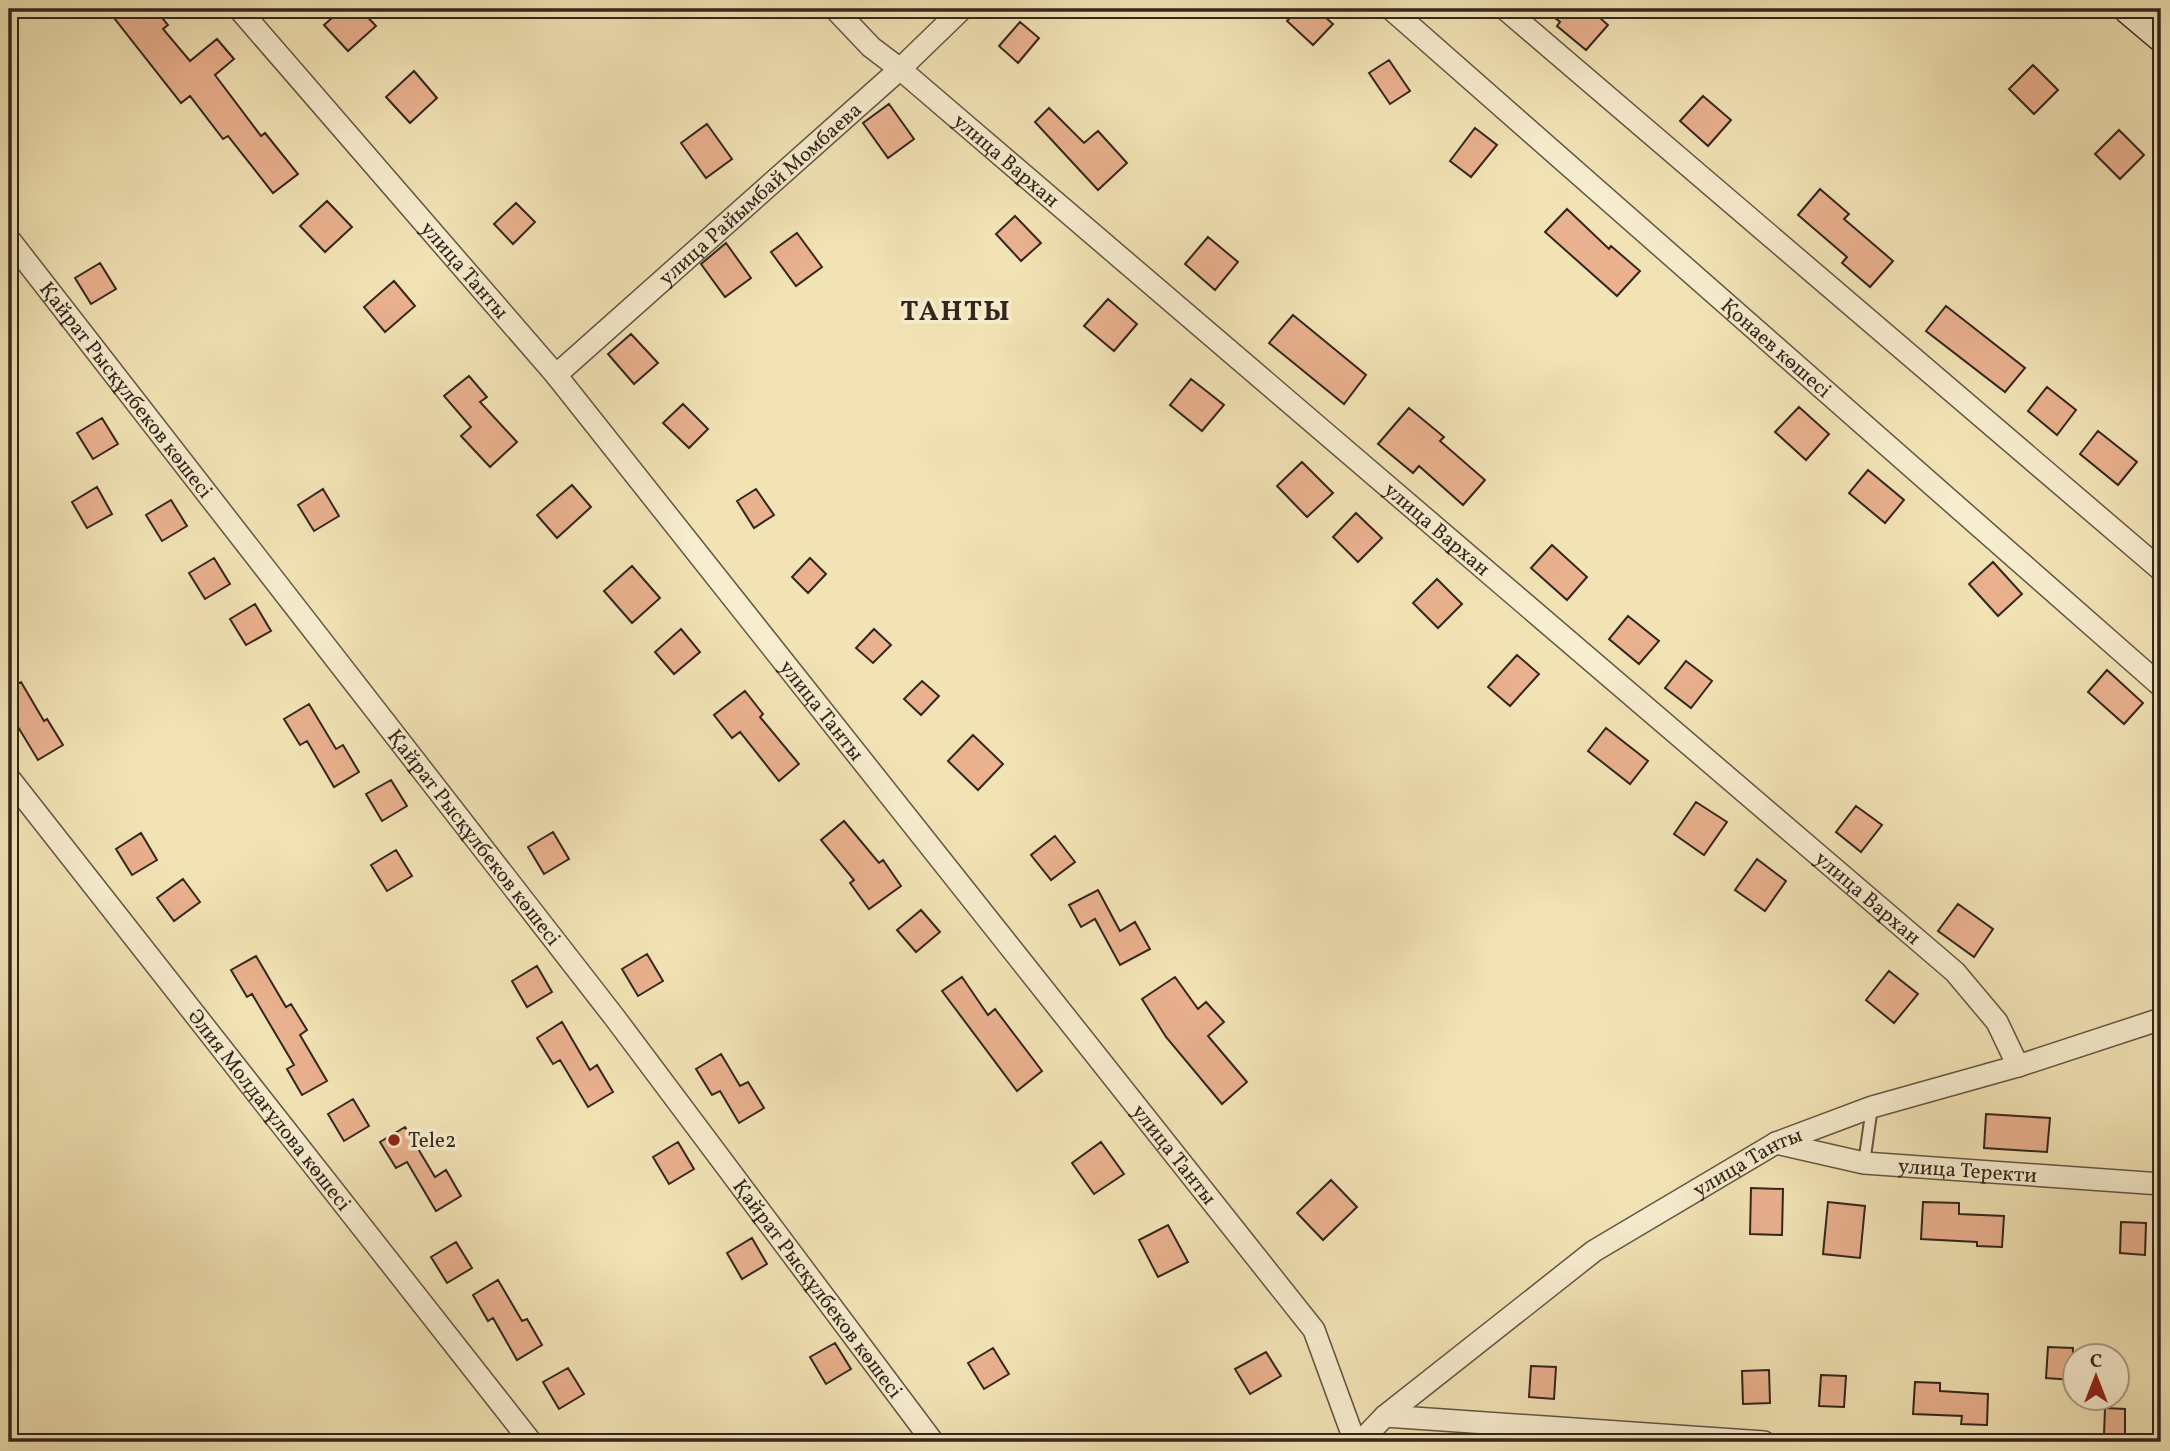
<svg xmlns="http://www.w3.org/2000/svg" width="2170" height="1451" viewBox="0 0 2170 1451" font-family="Vollkorn,serif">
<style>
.building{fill:#eab18f;stroke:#33261c;stroke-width:2}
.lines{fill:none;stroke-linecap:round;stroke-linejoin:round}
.lane-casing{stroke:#635542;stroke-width:14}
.street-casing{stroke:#635542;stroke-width:24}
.secondary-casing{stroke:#33261c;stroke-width:33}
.lane{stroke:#f7edcf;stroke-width:10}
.street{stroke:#f7edcf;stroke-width:21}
.secondary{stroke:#f7edcf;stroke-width:30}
.poi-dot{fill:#8f2418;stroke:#f7edcf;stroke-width:2.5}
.labels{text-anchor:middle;stroke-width:7;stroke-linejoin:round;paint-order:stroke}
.street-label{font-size:21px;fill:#33261c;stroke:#f7edcf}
.poi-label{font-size:21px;fill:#33261c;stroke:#f7edcf;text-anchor:start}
.district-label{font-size:28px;font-weight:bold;letter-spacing:2px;fill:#33261c;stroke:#f7edcf}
</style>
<rect width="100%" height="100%" fill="#f2e3b5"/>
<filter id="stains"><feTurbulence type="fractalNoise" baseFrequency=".00286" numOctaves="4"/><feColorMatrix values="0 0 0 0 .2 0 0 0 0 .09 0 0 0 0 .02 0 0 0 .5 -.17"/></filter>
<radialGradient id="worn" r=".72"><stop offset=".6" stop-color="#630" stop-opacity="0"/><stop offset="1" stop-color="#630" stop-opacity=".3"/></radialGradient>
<path class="building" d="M 107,9 L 155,9 L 168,25 L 163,29 L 190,61 L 217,39 L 234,59 L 215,75 L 261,136 L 265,133 L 298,174 L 273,193 L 228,136 L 223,139 L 190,96 L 181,103 Z
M 342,9 L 360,9 L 376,26 L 348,51 L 324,25 Z
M 1299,9 L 1316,9 L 1333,24 L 1313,45 L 1287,21 Z
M 1544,9 L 1590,9 L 1608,25 L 1586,50 L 1557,26 L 1560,22 Z
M 1020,22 L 1039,38 L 1018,63 L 999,46 Z
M 1389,60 L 1410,91 L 1390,104 L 1369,73 Z
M 2033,65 L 2058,90 L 2034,114 L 2009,89 Z
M 414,71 L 437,98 L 410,123 L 386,97 Z
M 1703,96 L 1731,120 L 1708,146 L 1680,121 Z
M 889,104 L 914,139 L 888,158 L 863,123 Z
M 1049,108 L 1084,143 L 1098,131 L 1127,163 L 1098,190 L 1035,122 Z
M 707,124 L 732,159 L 706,178 L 681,143 Z
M 1475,128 L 1497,145 L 1471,177 L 1450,161 Z
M 2119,130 L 2144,155 L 2120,179 L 2095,154 Z
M 1820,189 L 1849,214 L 1844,219 L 1893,261 L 1870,287 L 1842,263 L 1847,257 L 1798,215 Z
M 327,201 L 352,227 L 325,252 L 300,226 Z
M 516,203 L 535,222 L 513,244 L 494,224 Z
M 1567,209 L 1609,249 L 1611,246 L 1640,271 L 1617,296 L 1545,232 Z
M 1015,216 L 1041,243 L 1021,261 L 996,234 Z
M 797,233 L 822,267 L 796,286 L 771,252 Z
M 1208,237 L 1238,262 L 1215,290 L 1185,264 Z
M 726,243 L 751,278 L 725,297 L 701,264 Z
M 100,263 L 116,289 L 91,304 L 75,278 Z
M 394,281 L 415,306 L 385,332 L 364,307 Z
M 1108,299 L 1137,324 L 1114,351 L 1084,326 Z
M 1946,306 L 2025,368 L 2005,392 L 1926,331 Z
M 1293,315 L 1366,375 L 1344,404 L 1269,343 Z
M 631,334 L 658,363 L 634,384 L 608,354 Z
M 469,376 L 487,397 L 480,402 L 517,442 L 490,467 L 461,436 L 471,427 L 444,396 Z
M 1191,379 L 1224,405 L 1202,431 L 1170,405 Z
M 2047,387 L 2076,410 L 2057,435 L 2028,411 Z
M 683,404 L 708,429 L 689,448 L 663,423 Z
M 1799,407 L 1829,434 L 1806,460 L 1775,432 Z
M 1409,408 L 1444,437 L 1440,441 L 1485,480 L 1463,505 L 1419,466 L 1413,473 L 1378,444 Z
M 102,418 L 118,444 L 93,459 L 77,433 Z
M 2098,431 L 2137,462 L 2118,485 L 2080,454 Z
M 1302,462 L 1333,493 L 1307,517 L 1277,486 Z
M 1868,470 L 1904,500 L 1885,523 L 1849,493 Z
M 572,485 L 591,507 L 557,538 L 537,515 Z
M 97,487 L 112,514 L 87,528 L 72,502 Z
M 323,489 L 339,516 L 314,531 L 298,505 Z
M 756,489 L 774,515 L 754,528 L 737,501 Z
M 171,500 L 187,526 L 162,541 L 146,515 Z
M 1356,513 L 1382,538 L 1358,562 L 1333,537 Z
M 1552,545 L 1587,577 L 1567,600 L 1531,568 Z
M 214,558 L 230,584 L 205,599 L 189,573 Z
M 810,558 L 826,574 L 808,593 L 792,577 Z
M 1993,562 L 2022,594 L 1998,616 L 1969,584 Z
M 632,566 L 660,598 L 632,623 L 604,591 Z
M 1437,579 L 1462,604 L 1438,628 L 1413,603 Z
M 255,604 L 271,631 L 246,645 L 230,619 Z
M 1628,616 L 1659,641 L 1639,664 L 1609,639 Z
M 681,629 L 700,652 L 674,674 L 655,652 Z
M 874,629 L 891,645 L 873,663 L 856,648 Z
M 1517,655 L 1539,674 L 1510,706 L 1488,687 Z
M 1686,661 L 1712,681 L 1691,708 L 1665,688 Z
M 2107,670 L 2143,703 L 2124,724 L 2088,692 Z
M 922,681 L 939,696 L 921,715 L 904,699 Z
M 21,682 L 44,721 L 47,719 L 63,745 L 38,760 L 15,722 L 9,725 L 9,689 Z
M 745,691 L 763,714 L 760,717 L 799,764 L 779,781 L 740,732 L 732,738 L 714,715 Z
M 309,704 L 336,749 L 343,745 L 359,772 L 334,787 L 307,741 L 300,745 L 284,719 Z
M 1606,728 L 1648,761 L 1630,784 L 1588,751 Z
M 973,735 L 1003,764 L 978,790 L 948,761 Z
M 391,780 L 407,806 L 382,821 L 366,794 Z
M 1696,802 L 1727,822 L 1704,855 L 1674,834 Z
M 1856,806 L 1882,825 L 1861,852 L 1836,832 Z
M 844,821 L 879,863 L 883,860 L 901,886 L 869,909 L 850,883 L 854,880 L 821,840 Z
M 553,832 L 569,859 L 544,874 L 528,847 Z
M 141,833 L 157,860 L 132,875 L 116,849 Z
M 1055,836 L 1075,862 L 1051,880 L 1031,855 Z
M 396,850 L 412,876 L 387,891 L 371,865 Z
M 1757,859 L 1786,881 L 1765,911 L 1735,890 Z
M 183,879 L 200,902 L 174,921 L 157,898 Z
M 1098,890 L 1120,931 L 1135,922 L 1150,949 L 1120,965 L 1095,919 L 1081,927 L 1069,905 Z
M 1958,904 L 1993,929 L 1974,957 L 1938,931 Z
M 921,910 L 940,932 L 916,952 L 897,930 Z
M 647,954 L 663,981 L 638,996 L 622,969 Z
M 256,956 L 286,1007 L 291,1004 L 307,1030 L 300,1035 L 327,1081 L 302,1095 L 287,1069 L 294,1065 L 252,994 L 247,997 L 231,970 Z
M 537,966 L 552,992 L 527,1007 L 512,981 Z
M 1889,971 L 1918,994 L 1894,1023 L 1866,1000 Z
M 962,977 L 988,1015 L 995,1009 L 1042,1071 L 1017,1091 L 942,991 Z
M 1175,977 L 1198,1009 L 1206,1002 L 1224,1022 L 1208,1036 L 1247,1082 L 1222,1104 L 1166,1037 L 1142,999 Z
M 562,1022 L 590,1070 L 597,1065 L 613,1092 L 588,1107 L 560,1060 L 553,1064 L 537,1038 Z
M 721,1054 L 740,1086 L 748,1082 L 764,1108 L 739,1123 L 720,1091 L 712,1095 L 696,1069 Z
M 353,1099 L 369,1126 L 344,1141 L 328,1114 Z
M 1986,1114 L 2050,1118 L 2047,1152 L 1984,1148 Z
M 405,1127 L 435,1177 L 446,1170 L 461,1196 L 436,1211 L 407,1162 L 396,1168 L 380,1142 Z
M 678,1142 L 694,1169 L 669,1184 L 653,1157 Z
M 1101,1142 L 1124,1174 L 1094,1194 L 1072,1163 Z
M 1331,1180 L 1357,1207 L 1323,1240 L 1297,1213 Z
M 1751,1188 L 1783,1189 L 1782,1235 L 1750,1234 Z
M 1828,1202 L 1865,1206 L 1860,1258 L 1823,1254 Z
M 1923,1202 L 1959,1203 L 1959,1214 L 2004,1216 L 2002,1247 L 1977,1246 L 1977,1242 L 1921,1239 Z
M 2121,1222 L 2146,1223 L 2145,1255 L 2120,1253 Z
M 1168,1225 L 1188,1262 L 1158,1277 L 1139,1240 Z
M 752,1238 L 767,1264 L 742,1279 L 727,1253 Z
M 456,1242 L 472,1268 L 447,1283 L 431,1257 Z
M 498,1280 L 522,1321 L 527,1319 L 542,1345 L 517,1360 L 493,1318 L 488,1321 L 473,1295 Z
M 835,1343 L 851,1369 L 826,1384 L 810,1357 Z
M 2048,1347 L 2073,1348 L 2072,1380 L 2046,1378 Z
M 993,1348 L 1009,1374 L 984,1389 L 968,1363 Z
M 1266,1352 L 1281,1376 L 1250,1394 L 1235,1369 Z
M 1531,1366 L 1556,1367 L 1554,1399 L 1529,1397 Z
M 568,1368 L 584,1394 L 559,1409 L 543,1382 Z
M 1769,1370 L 1770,1403 L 1743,1404 L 1742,1371 Z
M 1821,1375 L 1846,1376 L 1844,1407 L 1819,1406 Z
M 1915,1382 L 1940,1383 L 1940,1391 L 1988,1394 L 1987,1425 L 1961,1424 L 1962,1416 L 1913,1414 Z
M 2105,1408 L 2125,1409 L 2125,1436 L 2104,1435 Z"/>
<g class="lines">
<defs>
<path id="lane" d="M 1864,1163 L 1872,1107"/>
<g id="street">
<path id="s1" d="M 239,9 L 556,375 L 1314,1330 L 1355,1442"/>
<path id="s2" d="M 835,9 L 871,47 L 900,69 L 1955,972 L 1997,1022 L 2018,1066"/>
<path id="s3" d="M 1391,9 L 2161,686"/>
<path d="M 1505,9 L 2161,570"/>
<path id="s4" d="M 9,239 L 615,1018 L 933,1442"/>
<path id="s5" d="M 556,375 L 900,69 L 962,9"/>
<path id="s6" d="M 9,778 L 531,1442"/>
<path id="s7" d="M 1776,1143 L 1864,1163 L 2161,1184"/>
<path d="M 1385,1416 L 1764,1442"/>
<path id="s8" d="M 1360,1442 L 1385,1416 L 1594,1251 L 1776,1143 L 1872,1107 L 2018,1066 L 2161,1019"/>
</g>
<path id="secondary" d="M 2129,9 L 2161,36"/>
</defs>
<use href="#lane" class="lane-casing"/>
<use href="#street" class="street-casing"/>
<use href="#secondary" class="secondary-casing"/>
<use href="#lane" class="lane"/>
<use href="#street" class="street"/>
<use href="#secondary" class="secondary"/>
</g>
<circle class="poi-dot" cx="394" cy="1140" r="7"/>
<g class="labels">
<g class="street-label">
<text dy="7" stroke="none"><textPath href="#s2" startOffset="229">улица Вархан</textPath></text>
<text dy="7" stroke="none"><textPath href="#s5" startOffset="273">улица Райымбай Момбаева</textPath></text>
<text dy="7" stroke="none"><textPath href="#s1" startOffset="345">улица Танты</textPath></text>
<text dy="7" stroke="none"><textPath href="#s3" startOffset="513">Қонаев көшесі</textPath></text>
<text dy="7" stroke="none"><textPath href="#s4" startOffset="191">Қайрат Рысқұлбеков көшесі</textPath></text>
<text dy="7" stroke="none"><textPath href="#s2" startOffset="796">улица Вархан</textPath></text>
<text dy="7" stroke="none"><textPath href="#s1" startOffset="912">улица Танты</textPath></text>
<text dy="7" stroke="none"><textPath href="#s4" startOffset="758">Қайрат Рысқұлбеков көшесі</textPath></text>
<text dy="7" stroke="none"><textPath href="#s2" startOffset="1363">улица Вархан</textPath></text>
<text dy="7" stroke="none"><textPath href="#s6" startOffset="422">Әлия Молдағұлова көшесі</textPath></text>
<text dy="7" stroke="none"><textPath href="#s1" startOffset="1479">улица Танты</textPath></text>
<text dy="7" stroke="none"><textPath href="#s8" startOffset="480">улица Танты</textPath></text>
<text dy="7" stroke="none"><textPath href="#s7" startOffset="194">улица Теректи</textPath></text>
<text dy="7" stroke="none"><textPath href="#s4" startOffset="1325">Қайрат Рысқұлбеков көшесі</textPath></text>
</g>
<g class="poi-label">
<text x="408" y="1147">Tele2</text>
</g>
<g class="district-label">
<text x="956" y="320">ТАНТЫ</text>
</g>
</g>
<rect width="2170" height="1451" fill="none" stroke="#f2e3b5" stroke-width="35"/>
<rect x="10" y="10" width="2149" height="1430" fill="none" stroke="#33261c" stroke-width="3.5"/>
<rect x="18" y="18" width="2135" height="1416" fill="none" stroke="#33261c" stroke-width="2"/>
<g transform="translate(2096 1377)"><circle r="33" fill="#f7edcf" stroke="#a99d87" stroke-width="2"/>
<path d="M0-5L12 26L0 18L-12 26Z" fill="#8f2418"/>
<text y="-10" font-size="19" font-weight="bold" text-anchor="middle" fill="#33261c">С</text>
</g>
<rect width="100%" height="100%" filter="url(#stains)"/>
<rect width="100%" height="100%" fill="url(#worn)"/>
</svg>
